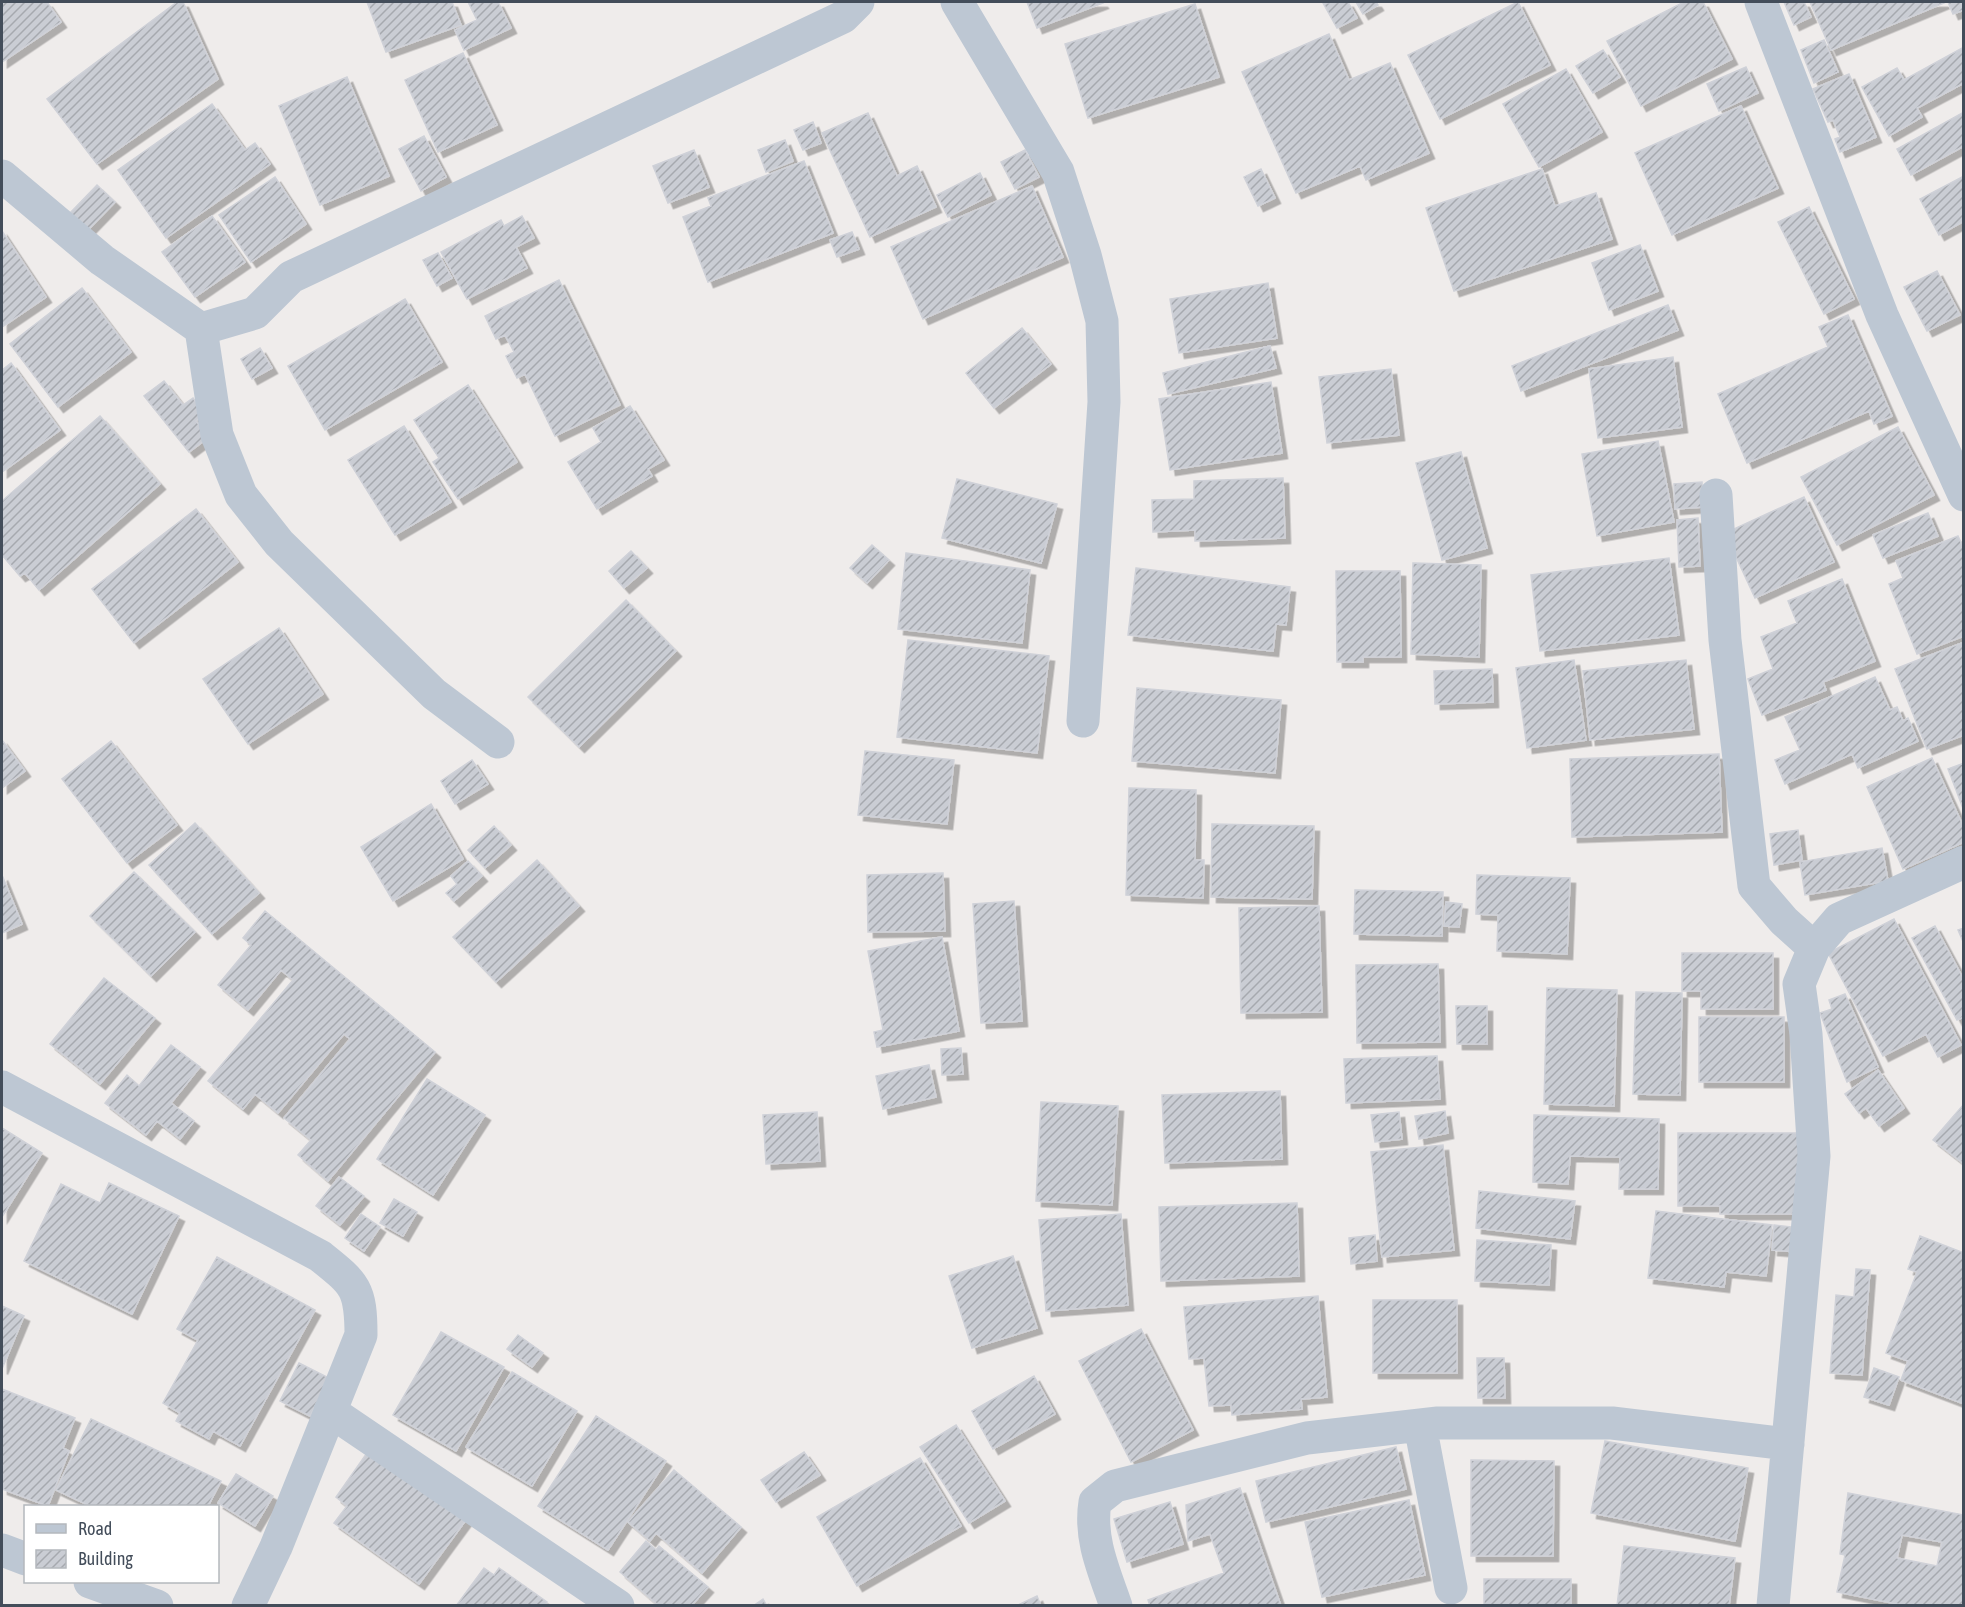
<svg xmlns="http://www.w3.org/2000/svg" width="1965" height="1607" viewBox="0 0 1965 1607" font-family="'Asap Condensed',sans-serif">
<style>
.building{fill:url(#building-hatch);stroke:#cfd1d8;stroke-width:1.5;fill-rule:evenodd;filter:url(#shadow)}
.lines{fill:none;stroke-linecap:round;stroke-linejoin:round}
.street{stroke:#bdc7d3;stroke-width:33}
</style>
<defs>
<pattern id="building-hatch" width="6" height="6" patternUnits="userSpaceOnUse" patternTransform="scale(1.5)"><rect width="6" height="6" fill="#cacdd4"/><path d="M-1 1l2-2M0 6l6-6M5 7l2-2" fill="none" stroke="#a6a9af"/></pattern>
<filter id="shadow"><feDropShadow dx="5.5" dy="5.5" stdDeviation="0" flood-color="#0004"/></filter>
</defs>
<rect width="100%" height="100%" fill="#efeceb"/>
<path class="building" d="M 2,2 L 47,2 L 61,22 L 2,62 Z
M 177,2 L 183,2 L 218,79 L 97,164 L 47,99 Z
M 367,2 L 452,2 L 461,25 L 386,52 Z
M 468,2 L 498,2 L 511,28 L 464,50 L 455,30 L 477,20 Z
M 1027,2 L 1102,2 L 1103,3 L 1037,28 Z
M 1348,2 L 1357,18 L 1337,28 L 1323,3 Z
M 1356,2 L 1376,2 L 1378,5 L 1363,14 Z
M 1518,2 L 1550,65 L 1440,119 L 1408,55 Z
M 1684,2 L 1703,2 L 1732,59 L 1641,106 L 1607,41 Z
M 1784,2 L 1804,2 L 1811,17 L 1794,25 Z
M 1810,2 L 1943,2 L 1944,3 L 1831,50 Z
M 1948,2 L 1963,2 L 1964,10 L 1953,14 Z
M 1195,4 L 1219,77 L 1088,118 L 1065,44 Z
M 1329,34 L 1349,80 L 1390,63 L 1429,153 L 1366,180 L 1360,166 L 1296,193 L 1242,72 Z
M 1824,40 L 1838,72 L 1814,83 L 1801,50 Z
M 1964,47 L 1964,83 L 1917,108 L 1922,117 L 1889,136 L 1862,87 L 1897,68 L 1904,80 Z
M 1603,50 L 1620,77 L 1593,93 L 1576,66 Z
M 463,53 L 497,125 L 438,152 L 405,80 Z
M 1746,67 L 1758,93 L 1719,111 L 1707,84 Z
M 1566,69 L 1602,132 L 1539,167 L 1503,104 Z
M 1849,74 L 1876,137 L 1840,152 L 1835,139 L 1840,137 L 1833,120 L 1828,122 L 1813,89 Z
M 347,77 L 389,176 L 320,205 L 279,106 Z
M 212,104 L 245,150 L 255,143 L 270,164 L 166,238 L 118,170 Z
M 1741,106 L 1778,188 L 1672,235 L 1635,153 Z
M 1964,112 L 1964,146 L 1911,175 L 1897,149 Z
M 868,113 L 897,176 L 917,166 L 936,207 L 870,237 L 822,133 Z
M 813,122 L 821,143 L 803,150 L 794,130 Z
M 424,136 L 446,177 L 421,191 L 399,149 Z
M 785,140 L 793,161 L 766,172 L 758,150 Z
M 694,150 L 709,187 L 668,203 L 653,166 Z
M 1025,150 L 1039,177 L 1015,189 L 1001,162 Z
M 804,161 L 833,233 L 708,282 L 683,217 L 711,206 L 708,198 Z
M 1261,169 L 1275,198 L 1258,206 L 1244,177 Z
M 1542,169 L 1555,206 L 1596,193 L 1612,239 L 1454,291 L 1426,208 Z
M 980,173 L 991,195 L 948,217 L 937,195 Z
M 1964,176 L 1964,221 L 1939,235 L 1920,199 Z
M 275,177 L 306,224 L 251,262 L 219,215 Z
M 97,185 L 115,202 L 88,230 L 70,213 Z
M 1032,186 L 1063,257 L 923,319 L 891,247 Z
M 1809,207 L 1854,299 L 1824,314 L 1778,222 Z
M 212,216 L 245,262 L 195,297 L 162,252 Z
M 522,216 L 534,238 L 516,247 L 527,268 L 467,299 L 441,252 L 501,220 L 504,226 Z
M 2,231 L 46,297 L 2,327 Z
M 852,232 L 859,249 L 837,257 L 830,240 Z
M 1640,245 L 1658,291 L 1609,310 L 1592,263 Z
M 438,253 L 452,278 L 437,286 L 423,260 Z
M 1937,271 L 1960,315 L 1927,331 L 1904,287 Z
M 559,280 L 620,405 L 555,436 L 525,374 L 517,378 L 506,356 L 514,352 L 505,335 L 496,339 L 485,316 Z
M 1268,283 L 1277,338 L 1179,353 L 1170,299 Z
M 82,288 L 131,352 L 58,407 L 10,344 Z
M 405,299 L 442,362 L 325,430 L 288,366 Z
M 1668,305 L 1678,330 L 1521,391 L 1512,366 Z
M 1848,315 L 1892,416 L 1874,424 L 1869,411 L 1747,463 L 1718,394 L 1828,347 L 1819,327 Z
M 1022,328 L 1051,364 L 994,408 L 966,373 Z
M 1270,346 L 1276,368 L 1168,394 L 1163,373 Z
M 260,348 L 272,368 L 252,379 L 241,359 Z
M 1673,357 L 1682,427 L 1598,438 L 1589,369 Z
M 11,363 L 60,430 L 2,472 L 2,370 Z
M 1391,369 L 1399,435 L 1327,443 L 1319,377 Z
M 164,381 L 183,405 L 193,398 L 204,413 L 196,421 L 209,437 L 189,452 L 144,396 Z
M 1271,382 L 1282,453 L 1170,470 L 1159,399 Z
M 468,385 L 517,462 L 458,499 L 433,462 L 439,458 L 414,420 Z
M 630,406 L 664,460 L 648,469 L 652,476 L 597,509 L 568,462 L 601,442 L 593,428 Z
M 100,416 L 160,484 L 39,590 L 25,573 L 20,576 L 2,555 L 2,501 Z
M 404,426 L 451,502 L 395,535 L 348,460 Z
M 1898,427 L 1934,495 L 1837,545 L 1801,477 Z
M 1658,441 L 1674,522 L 1597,536 L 1582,454 Z
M 1461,452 L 1487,548 L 1442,560 L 1416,463 Z
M 1283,478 L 1285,538 L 1195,541 L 1195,530 L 1153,532 L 1152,500 L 1194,499 L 1194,481 Z
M 957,479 L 1057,504 L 1041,563 L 942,538 Z
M 1702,482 L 1703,507 L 1675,509 L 1674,484 Z
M 1804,497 L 1834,562 L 1755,598 L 1725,533 Z
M 196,509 L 238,562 L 134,643 L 92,589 Z
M 1928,513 L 1938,536 L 1883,558 L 1873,535 Z
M 1698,518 L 1700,566 L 1679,567 L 1677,520 Z
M 1958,536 L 1964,549 L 1964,636 L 1917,654 L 1889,584 L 1903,578 L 1896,561 Z
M 872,545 L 889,560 L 867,583 L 850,568 Z
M 631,551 L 647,568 L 624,588 L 609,571 Z
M 906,553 L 1030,570 L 1022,643 L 898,629 Z
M 1669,558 L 1679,635 L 1540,651 L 1531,575 Z
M 1413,563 L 1481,565 L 1479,657 L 1411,654 Z
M 1136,568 L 1290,587 L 1286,625 L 1276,624 L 1273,651 L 1128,635 Z
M 1336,571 L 1400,571 L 1401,657 L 1363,657 L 1363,662 L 1337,662 Z
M 1842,579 L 1875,661 L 1823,682 L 1826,690 L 1762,715 L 1748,679 L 1773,669 L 1761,637 L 1797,623 L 1788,601 Z
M 626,600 L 676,651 L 579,747 L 528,697 Z
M 279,628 L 323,694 L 248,744 L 203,679 Z
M 908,640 L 1049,656 L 1037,753 L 897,737 Z
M 1964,642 L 1964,735 L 1927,749 L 1895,669 Z
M 1574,660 L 1586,740 L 1527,748 L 1516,668 Z
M 1686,660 L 1694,729 L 1590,740 L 1583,671 Z
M 1492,669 L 1493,702 L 1435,704 L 1434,671 Z
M 1875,677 L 1890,710 L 1897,707 L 1903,721 L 1908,718 L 1918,741 L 1858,768 L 1852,754 L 1785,784 L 1775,760 L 1800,750 L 1785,717 Z
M 1137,688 L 1281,700 L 1275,773 L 1132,761 Z
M 2,740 L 25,771 L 2,788 Z
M 111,741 L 177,825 L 127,863 L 62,779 Z
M 865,751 L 954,760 L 947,824 L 858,815 Z
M 1719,754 L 1722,832 L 1572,837 L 1570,759 Z
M 1932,758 L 1964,828 L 1964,842 L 1903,869 L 1867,787 Z
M 472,760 L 488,784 L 455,804 L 441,781 Z
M 1964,763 L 1964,811 L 1948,769 Z
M 1129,788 L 1196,790 L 1195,860 L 1204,860 L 1203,898 L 1126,895 Z
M 431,804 L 463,859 L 393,901 L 361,847 Z
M 195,823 L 259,893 L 212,934 L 149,865 Z
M 1212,824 L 1314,826 L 1312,899 L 1211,897 Z
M 494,826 L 511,845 L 485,868 L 468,850 Z
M 1798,830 L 1802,860 L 1774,865 L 1770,834 Z
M 1882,848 L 1888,881 L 1805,895 L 1800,862 Z
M 537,860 L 579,906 L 496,982 L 453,937 Z
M 468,861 L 482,876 L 454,901 L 446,893 L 457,884 L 451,876 Z
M 134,872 L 195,932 L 151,976 L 90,916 Z
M 943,873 L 945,931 L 868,932 L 867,875 Z
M 2,875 L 22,924 L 2,933 Z
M 1477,875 L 1570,878 L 1567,954 L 1497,951 L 1498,915 L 1476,914 Z
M 1355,890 L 1443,892 L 1442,936 L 1354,934 Z
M 1014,901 L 1022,1021 L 981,1023 L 973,904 Z
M 1446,902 L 1462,904 L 1459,927 L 1444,926 Z
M 1319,906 L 1322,1012 L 1241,1013 L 1239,908 Z
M 265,911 L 435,1052 L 328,1181 L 298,1155 L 311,1140 L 284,1118 L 350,1039 L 344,1034 L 278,1113 L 255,1094 L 243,1109 L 208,1081 L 293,980 L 281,970 L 248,1010 L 218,985 L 251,945 L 243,938 Z
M 1894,919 L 1961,1045 L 1938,1057 L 1926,1034 L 1883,1056 L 1828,953 Z
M 1935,926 L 1964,980 L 1964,1017 L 1957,1020 L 1912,938 Z
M 1964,928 L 1964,944 L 1958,930 Z
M 942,937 L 959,1031 L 877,1047 L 874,1032 L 883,1030 L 868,951 Z
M 1682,953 L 1773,953 L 1773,1009 L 1701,1009 L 1701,991 L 1682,991 Z
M 1438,964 L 1440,1042 L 1357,1043 L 1356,965 Z
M 104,978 L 155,1018 L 100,1084 L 50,1044 Z
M 1547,988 L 1617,990 L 1614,1106 L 1544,1104 Z
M 1636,992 L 1682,993 L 1680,1095 L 1633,1094 Z
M 1845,994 L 1878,1067 L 1847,1082 L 1820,1013 L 1832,1009 L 1829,1000 Z
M 1456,1006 L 1487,1006 L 1487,1044 L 1457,1044 Z
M 1699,1017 L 1784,1017 L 1784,1082 L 1699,1082 Z
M 171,1045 L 200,1067 L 171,1103 L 194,1121 L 180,1139 L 157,1121 L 146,1135 L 105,1103 L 127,1075 L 139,1086 Z
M 961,1048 L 963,1074 L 942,1075 L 941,1049 Z
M 1437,1056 L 1440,1099 L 1346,1103 L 1344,1059 Z
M 929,1065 L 936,1097 L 883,1109 L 876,1076 Z
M 1878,1070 L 1904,1108 L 1879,1126 L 1866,1108 L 1859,1113 L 1845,1094 Z
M 427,1079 L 485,1115 L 433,1195 L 377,1159 Z
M 1280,1091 L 1282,1159 L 1165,1163 L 1162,1095 Z
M 1041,1102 L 1118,1106 L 1112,1205 L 1036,1201 Z
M 1964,1104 L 1964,1164 L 1933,1140 Z
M 1445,1111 L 1448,1133 L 1419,1139 L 1415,1116 Z
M 817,1112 L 820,1161 L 766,1164 L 763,1115 Z
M 1399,1112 L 1402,1139 L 1375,1142 L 1371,1115 Z
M 1534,1115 L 1659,1119 L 1658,1189 L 1619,1189 L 1620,1157 L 1570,1156 L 1568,1184 L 1533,1182 Z
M 2,1128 L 42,1153 L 2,1217 Z
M 1678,1133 L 1799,1133 L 1799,1214 L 1720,1214 L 1720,1206 L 1678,1206 Z
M 1443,1145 L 1454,1250 L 1382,1257 L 1371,1152 Z
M 339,1177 L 364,1196 L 340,1225 L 316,1206 Z
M 109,1183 L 179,1216 L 132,1314 L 24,1261 L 61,1184 L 100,1203 Z
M 1479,1191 L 1575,1201 L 1570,1239 L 1476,1228 Z
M 394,1199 L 417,1212 L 403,1236 L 380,1223 Z
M 1297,1203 L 1299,1276 L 1161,1281 L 1159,1207 Z
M 1656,1211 L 1772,1225 L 1766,1276 L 1726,1272 L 1724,1287 L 1648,1278 Z
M 361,1214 L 380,1227 L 364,1251 L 345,1238 Z
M 1121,1214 L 1128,1305 L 1046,1311 L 1039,1220 Z
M 1774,1225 L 1799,1228 L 1797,1252 L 1772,1250 Z
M 1375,1235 L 1377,1261 L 1351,1264 L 1349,1238 Z
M 1920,1236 L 1964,1253 L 1964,1404 L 1901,1380 L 1908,1361 L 1886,1353 L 1917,1272 L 1908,1269 Z
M 1477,1240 L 1551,1245 L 1549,1285 L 1475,1281 Z
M 1013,1256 L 1037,1328 L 972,1348 L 949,1276 Z
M 217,1257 L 315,1310 L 240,1446 L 213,1431 L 209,1439 L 176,1421 L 180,1413 L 163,1403 L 198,1340 L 177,1329 Z
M 1856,1269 L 1870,1270 L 1862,1375 L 1830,1373 L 1836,1295 L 1854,1297 Z
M 1318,1296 L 1327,1397 L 1301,1399 L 1302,1409 L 1232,1415 L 1231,1405 L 1209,1406 L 1204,1358 L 1189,1359 L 1184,1307 Z
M 1373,1300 L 1457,1300 L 1457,1373 L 1373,1373 Z
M 2,1306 L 24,1316 L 2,1369 Z
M 1141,1329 L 1193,1430 L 1131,1462 L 1079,1361 Z
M 441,1332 L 504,1367 L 456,1451 L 393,1415 Z
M 518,1335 L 543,1353 L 532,1367 L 507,1349 Z
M 1477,1358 L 1504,1358 L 1505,1398 L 1478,1398 Z
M 299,1363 L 329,1378 L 310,1416 L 280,1401 Z
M 1874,1368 L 1899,1377 L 1889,1405 L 1864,1397 Z
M 512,1372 L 577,1411 L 532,1486 L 466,1447 Z
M 1034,1376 L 1055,1414 L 993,1449 L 972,1411 Z
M 2,1389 L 75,1418 L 63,1448 L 69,1451 L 48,1506 L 2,1489 Z
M 596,1416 L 666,1461 L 608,1550 L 538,1506 Z
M 91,1419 L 221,1481 L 208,1506 L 90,1506 L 56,1490 Z
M 956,1425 L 1005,1501 L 969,1523 L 920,1447 Z
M 1605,1441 L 1748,1468 L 1735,1541 L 1591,1513 Z
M 1396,1447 L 1406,1489 L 1266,1522 L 1256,1481 Z
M 369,1450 L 466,1520 L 419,1584 L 334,1523 L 347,1506 L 336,1497 Z
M 804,1452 L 820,1475 L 776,1502 L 761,1480 Z
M 920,1458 L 961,1526 L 857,1586 L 817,1517 Z
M 1471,1460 L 1554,1461 L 1553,1556 L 1471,1556 Z
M 674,1470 L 741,1527 L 702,1573 L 656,1533 L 650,1541 L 628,1522 Z
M 236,1474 L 273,1496 L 255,1526 L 218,1503 Z
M 1240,1488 L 1281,1606 L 1150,1606 L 1148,1600 L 1224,1573 L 1210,1534 L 1188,1541 L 1186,1505 Z
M 1848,1493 L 1964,1515 L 1964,1606 L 1907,1606 L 1837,1592 L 1845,1555 L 1840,1554 ZM 1902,1535 L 1942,1542 L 1937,1566 L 1897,1558 Z
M 1409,1500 L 1425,1575 L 1322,1597 L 1305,1522 Z
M 1170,1502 L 1183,1544 L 1127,1562 L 1114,1519 Z
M 646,1541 L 656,1550 L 659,1546 L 708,1587 L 691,1606 L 659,1606 L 620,1572 Z
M 1624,1546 L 1735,1558 L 1729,1606 L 1617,1606 Z
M 484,1568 L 494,1575 L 499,1568 L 547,1602 L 545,1606 L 456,1606 Z
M 1484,1579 L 1571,1579 L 1571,1606 L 1484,1606 Z
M 1037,1596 L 1041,1606 L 1016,1606 Z
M 763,1599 L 767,1606 L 753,1606 Z"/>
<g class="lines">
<path class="street" d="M 957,2 L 1058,172 L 1085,255 L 1102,321 L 1104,402 L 1083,721
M 1761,2 L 1882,315 L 1964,495
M 2,176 L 102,260 L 201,329 L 255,313 L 291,277 L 843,17 L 858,2
M 201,329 L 217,435 L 241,495 L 279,543 L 434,694 L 498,742
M 1716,495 L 1725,640 L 1754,886 L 1784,921 L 1814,948
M 2,1087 L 320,1256 C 355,1284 361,1288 361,1335 L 276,1547 L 248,1606
M 330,1411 L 618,1606
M 1420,1425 L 1451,1588
M 2,1550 L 26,1559
M 90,1582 L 157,1606
M 1116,1606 C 1104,1571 1089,1539 1095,1502 L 1115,1486 L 1307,1438 L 1438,1423 L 1612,1423 L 1788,1444
M 1773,1606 L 1814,1156 L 1806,1034 L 1799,984 L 1814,948 L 1839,919 L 1964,862"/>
</g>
<rect width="1965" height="1607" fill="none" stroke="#434d5a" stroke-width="6"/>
<rect x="24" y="1505" width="195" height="78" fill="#ffffff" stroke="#b4b8bd" stroke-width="1.5"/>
<rect x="36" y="1524" width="30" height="9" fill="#bdc7d3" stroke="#b4b8bd" stroke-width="1.5"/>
<text x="78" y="1535" font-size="18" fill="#434d5a">Road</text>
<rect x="36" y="1550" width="30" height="18" fill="url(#building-hatch)" stroke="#b4b8bd" stroke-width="1.5"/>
<text x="78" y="1565" font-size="18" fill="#434d5a">Building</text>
</svg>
